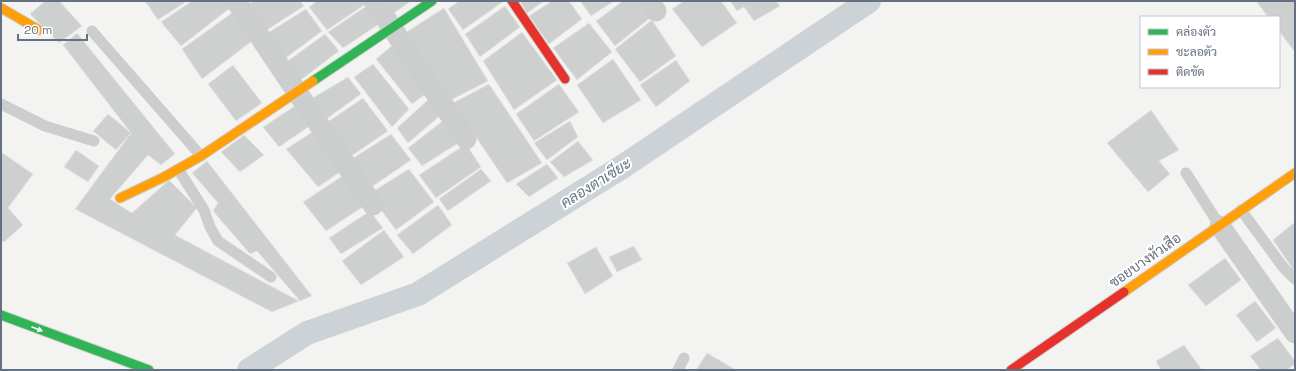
<svg xmlns="http://www.w3.org/2000/svg" width="1296" height="371" viewBox="0 0 1296 371" font-family="'Space Grotesk',Sarabun,sans-serif">
<style>
.lines{fill:none;stroke-linecap:round;stroke-linejoin:round}
.canal{stroke:#ccd2d5;stroke-width:24}
.building{fill:#cecfcf;stroke:#e2e3e2}
.fast-casing{stroke:#cfd0d0;stroke-width:11}
.slow-casing{stroke:#cfd0d0;stroke-width:11}
.jam-casing{stroke:#cfd0d0;stroke-width:11}
.lane{stroke:#cccdcd;stroke-width:11}
.street{stroke:#cccdcd;stroke-width:21}
.fast{stroke:#30b455;stroke-width:9}
.slow{stroke:#ff9f0a;stroke-width:9}
.jam{stroke:#e5322d;stroke-width:9}
.oneway{fill:#fff}
.labels{text-anchor:middle;stroke-width:4;stroke-linejoin:round;paint-order:stroke}
.street-label{font-size:14px;fill:#657081;stroke:#fff}
.water-label{font-size:15px;font-style:italic;fill:#657885;stroke:#fff}
</style>
<rect width="100%" height="100%" fill="#f3f4f2"/>
<g class="lines">
<path class="canal" d="M 249,370 L 307,333 L 418,294 L 622,167 L 869,1"/>
</g>
<path class="building" d="M 45,1 L 59,1 L 82,26 L 59,43 L 30,14 Z
M 145,1 L 187,1 L 158,20 Z
M 192,1 L 231,1 L 234,5 L 181,46 L 161,22 Z
M 254,1 L 300,1 L 304,6 L 264,32 L 246,6 Z
M 317,1 L 366,1 L 367,3 L 327,30 L 309,7 Z
M 379,1 L 411,1 L 390,16 Z
M 459,1 L 504,1 L 463,30 L 448,9 Z
M 520,1 L 544,1 L 527,13 Z
M 552,1 L 569,1 L 582,19 L 549,44 L 529,16 Z
M 580,1 L 614,1 L 591,16 Z
M 623,1 L 638,1 L 650,18 L 615,46 L 596,21 Z
M 684,1 L 721,1 L 737,23 L 702,47 L 672,9 Z
M 730,1 L 776,1 L 780,6 L 754,21 L 744,7 L 737,11 Z
M 1256,1 L 1295,1 L 1295,52 L 1279,31 L 1279,17 L 1268,17 Z
M 368,5 L 382,22 L 343,48 L 328,32 Z
M 505,6 L 520,27 L 480,57 L 465,34 Z
M 444,8 L 488,81 L 449,101 L 405,33 Z
M 306,9 L 322,31 L 283,60 L 266,34 Z
M 236,10 L 256,38 L 202,79 L 182,49 Z
M 652,20 L 676,56 L 640,82 L 615,49 Z
M 589,23 L 612,52 L 577,80 L 553,48 Z
M 522,32 L 557,80 L 514,110 L 483,61 Z
M 77,33 L 175,154 L 161,165 L 148,155 L 110,199 L 132,213 L 169,180 L 197,208 L 175,235 L 299,301 L 272,312 L 75,209 L 131,133 L 63,45 Z
M 325,34 L 339,51 L 298,82 L 285,63 Z
M 394,44 L 427,93 L 412,104 L 376,59 Z
M 613,59 L 641,100 L 603,123 L 577,85 Z
M 676,60 L 690,81 L 656,107 L 640,85 Z
M 373,64 L 409,109 L 392,127 L 354,77 Z
M 233,65 L 262,103 L 236,121 L 208,84 Z
M 348,77 L 361,94 L 325,120 L 311,99 Z
M 489,84 L 542,163 L 507,183 L 453,103 Z
M 559,84 L 579,112 L 534,141 L 516,114 Z
M 363,98 L 388,131 L 350,157 L 326,123 Z
M 430,98 L 442,114 L 408,143 L 397,128 Z
M 295,106 L 311,125 L 279,147 L 263,127 Z
M 1151,110 L 1179,150 L 1159,161 L 1170,174 L 1148,192 L 1107,143 Z
M 108,114 L 131,133 L 116,150 L 93,131 Z
M 444,120 L 460,142 L 422,166 L 408,148 Z
M 570,121 L 578,137 L 547,160 L 534,143 Z
M 314,131 L 343,170 L 318,187 L 286,149 Z
M 391,134 L 411,160 L 370,188 L 350,160 Z
M 244,135 L 264,155 L 240,172 L 221,152 Z
M 578,141 L 593,160 L 564,177 L 550,162 Z
M 466,144 L 481,167 L 436,198 L 419,175 Z
M 76,150 L 99,166 L 88,182 L 64,167 Z
M 1,152 L 33,174 L 8,208 L 23,225 L 4,242 L 1,241 Z
M 207,161 L 312,296 L 300,301 L 257,251 L 250,254 L 213,211 L 218,203 L 192,173 Z
M 547,164 L 558,178 L 529,197 L 516,184 Z
M 409,169 L 434,202 L 396,230 L 369,194 Z
M 481,169 L 491,181 L 448,211 L 439,199 Z
M 344,175 L 364,206 L 326,231 L 303,202 Z
M 438,205 L 452,225 L 413,254 L 397,235 Z
M 370,211 L 383,228 L 341,254 L 329,238 Z
M 1295,222 L 1295,272 L 1273,240 Z
M 384,230 L 404,257 L 361,285 L 342,261 Z
M 634,246 L 642,260 L 617,272 L 609,257 Z
M 596,247 L 613,276 L 585,294 L 567,263 Z
M 1225,258 L 1241,280 L 1206,306 L 1188,285 Z
M 1255,301 L 1276,328 L 1257,342 L 1236,315 Z
M 1278,338 L 1295,361 L 1295,364 L 1287,370 L 1261,370 L 1250,356 Z
M 1184,345 L 1202,370 L 1161,370 L 1156,361 Z
M 707,353 L 736,370 L 696,370 Z"/>
<g class="lines">
<defs>
<path id="fast" d="M 313,81 L 432,1
M 1,315 L 149,370"/>
<path id="slow" d="M 1,8 L 39,30
M 120,198 L 164,177 L 201,156 L 313,81
M 1124,292 L 1295,173"/>
<path id="jam" d="M 512,1 L 565,79
M 1011,370 L 1124,292"/>
</defs>
<use href="#fast" class="fast-casing"/>
<use href="#slow" class="slow-casing"/>
<use href="#jam" class="jam-casing"/>
<path class="lane" d="M 92,31 L 201,156
M 1,104 L 45,126 L 94,141
M 178,169 L 204,210 L 210,227 L 218,241 L 271,277
M 1186,173 L 1220,226
M 1241,210 L 1283,267 L 1295,279
M 678,370 L 684,358"/>
<path class="street" d="M 236,1 L 373,205
M 374,1 L 466,139
M 649,1 L 656,11
M 1220,226 L 1295,333"/>
<use href="#fast" class="fast"/>
<use href="#slow" class="slow"/>
<use href="#jam" class="jam"/>
</g>
<defs><path id="oneway-solid" d="M-6-.8H1V-3.2L6.5 0L1 3.2V.8H-6Z"/></defs>
<use class="oneway" href="#oneway-solid" transform="translate(37 329) rotate(21)"/>
<g class="labels">
<g class="street-label">
<text transform="translate(1145 260) rotate(-35)" y="5">ซอยบางหัวเสือ</text>
</g>
<g class="water-label">
<text transform="translate(596 183) rotate(-32)" y="5">คลองตาเซียะ</text>
</g>
</g>
<rect width="1296" height="371" fill="none" stroke="#657081" stroke-width="4"/>
<rect x="1140" y="16" width="140" height="72" fill="#ffffff" stroke="#c1c6cd"/>
<rect x="1148" y="29" width="20" height="6" fill="#30b455" stroke="#c1c6cd"/>
<text x="1176" y="36" font-size="12" fill="#657081">คล่องตัว</text>
<rect x="1148" y="49" width="20" height="6" fill="#ff9f0a" stroke="#c1c6cd"/>
<text x="1176" y="56" font-size="12" fill="#657081">ชะลอตัว</text>
<rect x="1148" y="69" width="20" height="6" fill="#e5322d" stroke="#c1c6cd"/>
<text x="1176" y="76" font-size="12" fill="#657081">ติดขัด</text>
<path d="M18 34v6h69v-6" fill="none" stroke="#657081" stroke-width="2"/>
<text x="24" y="34" font-size="12" fill="#657081" stroke="#ffffff" stroke-width="3" paint-order="stroke">20 m</text>
</svg>
